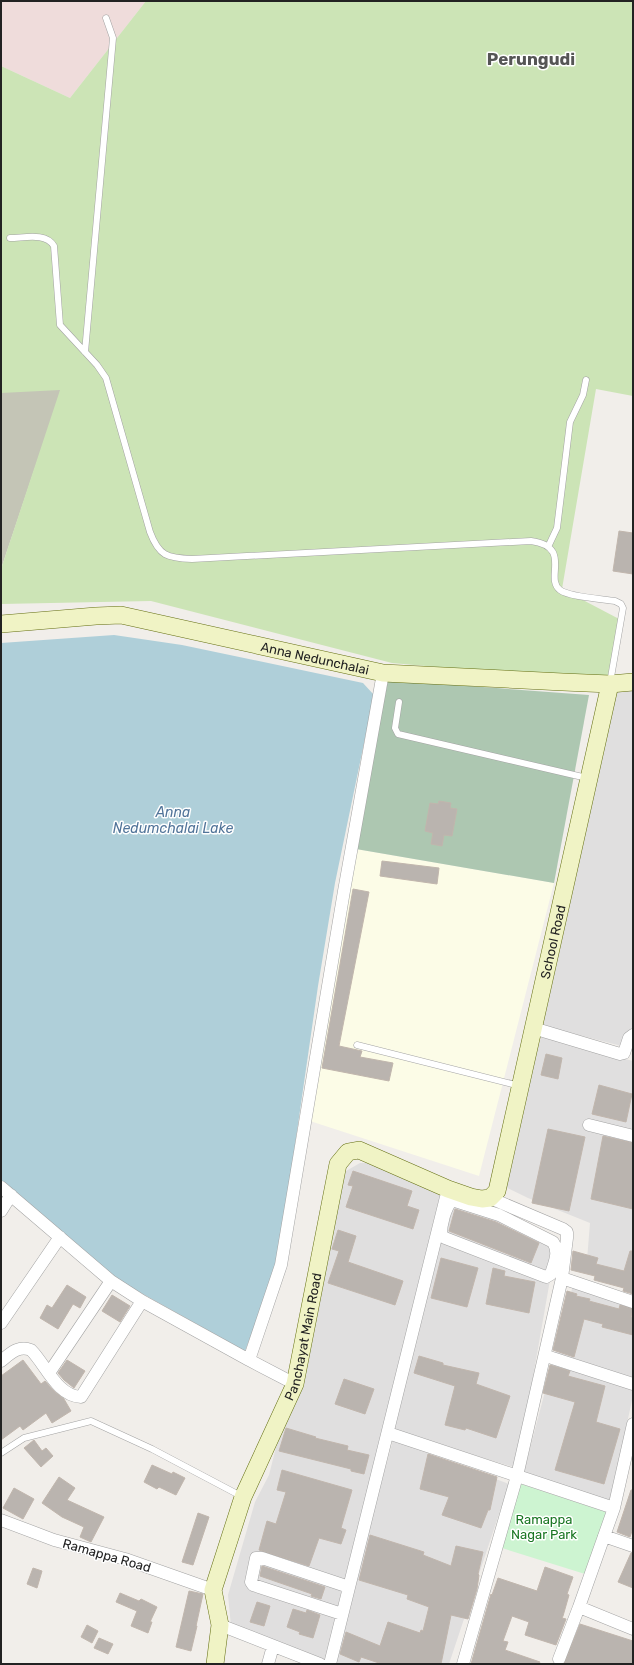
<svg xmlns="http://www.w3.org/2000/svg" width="634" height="1665" viewBox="0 0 634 1665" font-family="Rubik,sans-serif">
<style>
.residential{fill:#e0dfdf}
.commercial{fill:#efdcdb}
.education{fill:#fcfce7}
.construction{fill:#c4c5b6}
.grass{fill:#cce4b6}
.cemetery{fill:#adc7b1}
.park{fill:#cdf4d1}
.water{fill:#afcfd9}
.building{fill:#bab4af;stroke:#c1b6ad}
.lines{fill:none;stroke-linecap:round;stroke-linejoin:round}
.lane-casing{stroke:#a3a3a3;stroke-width:7}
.street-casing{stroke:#a3a3a3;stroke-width:13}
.secondary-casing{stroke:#646f12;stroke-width:18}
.lane{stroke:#fff;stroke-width:6}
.street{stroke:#fff;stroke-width:12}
.secondary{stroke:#f0f3c5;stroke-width:17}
.labels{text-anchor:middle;stroke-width:3;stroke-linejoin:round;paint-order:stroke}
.street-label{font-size:13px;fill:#222;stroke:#fff}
.park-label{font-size:13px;fill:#197622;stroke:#fff}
.water-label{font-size:14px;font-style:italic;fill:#517499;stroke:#fff}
.district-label{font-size:17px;font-weight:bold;fill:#555;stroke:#fff}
</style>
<rect width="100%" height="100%" fill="#f1eeea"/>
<path class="residential" d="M 633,689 L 633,1049 L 540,1025 L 614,691 Z
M 541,1037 L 633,1061 L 633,1283 L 587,1260 L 590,1223 L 528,1198 L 499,1184 Z
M 360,1163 L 370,1163 L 449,1187 L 329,1664 L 231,1626 L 228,1595 L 255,1502 L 269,1475 L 346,1171 Z
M 453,1195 L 557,1240 L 517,1468 L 393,1431 Z
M 573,1285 L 633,1305 L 633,1396 L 610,1500 L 523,1475 Z
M 393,1440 L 509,1484 L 449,1664 L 331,1664 Z"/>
<path class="commercial" d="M 1,1 L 146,1 L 70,98 L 1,66 Z"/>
<path class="education" d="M 356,849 L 554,883 L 479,1176 L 310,1121 Z"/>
<path class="construction" d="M 62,387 L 1,569 L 1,391 Z"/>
<path class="grass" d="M 146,1 L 633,1 L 633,396 L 596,389 L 562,589 L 621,620 L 608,682 L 392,663 L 151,601 L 1,604 L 1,569 L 60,390 L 1,393 L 1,66 L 70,98 Z"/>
<path class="cemetery" d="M 388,680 L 589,695 L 554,883 L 356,849 Z"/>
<path class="park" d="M 521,1484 L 606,1512 L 585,1574 L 502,1548 Z"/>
<path class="water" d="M 114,635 L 182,645 L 363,683 L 374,695 L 335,883 L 318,986 L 293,1159 L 293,1175 L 274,1275 L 245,1351 L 116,1279 L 1,1181 L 1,643 Z"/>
<path class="building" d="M 619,531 L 633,533 L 633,574 L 613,571 Z
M 439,801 L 451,803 L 450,808 L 457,809 L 452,836 L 444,835 L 442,846 L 431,844 L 433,833 L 425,831 L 430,803 L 438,804 Z
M 382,861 L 439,868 L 437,884 L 380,876 Z
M 353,889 L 369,892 L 339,1046 L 362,1051 L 360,1057 L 393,1063 L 389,1081 L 322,1068 Z
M 546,1054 L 562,1058 L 558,1079 L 541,1075 Z
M 599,1085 L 632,1094 L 626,1122 L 592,1114 Z
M 548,1129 L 585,1137 L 569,1211 L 532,1203 Z
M 603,1136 L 633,1143 L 633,1209 L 591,1199 Z
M 353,1171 L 412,1191 L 407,1206 L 419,1210 L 413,1229 L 346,1207 L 353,1186 L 348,1185 Z
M 455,1209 L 496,1222 L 539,1243 L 531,1263 L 449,1231 Z
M 338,1230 L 356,1236 L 348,1262 L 403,1281 L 395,1305 L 328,1283 L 339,1251 L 332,1249 Z
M 573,1251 L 598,1258 L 596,1264 L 624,1271 L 630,1251 L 633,1251 L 633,1294 L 623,1291 L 624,1288 L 594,1280 L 595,1276 L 571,1270 Z
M 441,1258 L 478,1268 L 467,1307 L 431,1298 Z
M 493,1268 L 505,1271 L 504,1276 L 535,1282 L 529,1313 L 486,1304 Z
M 67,1285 L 86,1297 L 80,1308 L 73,1304 L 58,1329 L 40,1318 L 47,1305 L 52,1308 Z
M 567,1291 L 577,1294 L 576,1296 L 590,1299 L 589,1301 L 619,1309 L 620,1305 L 633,1309 L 631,1317 L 633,1317 L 633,1335 L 602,1327 L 603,1324 L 584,1319 L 574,1357 L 553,1350 Z
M 112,1295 L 130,1306 L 120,1322 L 102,1311 Z
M 419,1356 L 443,1363 L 443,1365 L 479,1373 L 476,1384 L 510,1396 L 496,1438 L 466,1428 L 465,1430 L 445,1425 L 455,1386 L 414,1373 Z
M 23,1360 L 41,1384 L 45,1381 L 54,1391 L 64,1399 L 71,1411 L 52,1423 L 46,1413 L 23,1430 L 20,1426 L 1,1440 L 1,1376 Z
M 67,1360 L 85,1371 L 74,1388 L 64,1380 L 58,1373 Z
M 550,1365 L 570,1371 L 568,1376 L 605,1386 L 596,1422 L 620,1429 L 604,1484 L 555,1470 L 575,1402 L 543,1393 Z
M 344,1379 L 374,1389 L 365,1414 L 335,1404 Z
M 286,1428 L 316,1437 L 315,1438 L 348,1446 L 347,1450 L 369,1455 L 364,1474 L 351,1471 L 351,1469 L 279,1451 Z
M 34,1440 L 42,1451 L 46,1448 L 53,1456 L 41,1467 L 24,1448 Z
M 428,1454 L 497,1477 L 490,1510 L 488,1510 L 481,1528 L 442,1515 L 449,1497 L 420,1489 Z
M 152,1465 L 172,1474 L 173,1472 L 185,1478 L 176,1495 L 159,1487 L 157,1489 L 144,1482 Z
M 282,1470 L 352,1490 L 341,1528 L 346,1530 L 341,1544 L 319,1538 L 309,1566 L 259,1550 L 267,1521 L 276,1524 L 286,1492 L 277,1490 Z
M 59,1477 L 75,1488 L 67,1500 L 104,1517 L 91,1542 L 80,1537 L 84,1527 L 62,1517 L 42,1503 Z
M 14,1488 L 34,1499 L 23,1519 L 3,1508 Z
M 631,1490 L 633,1490 L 633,1528 L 630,1537 L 617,1532 Z
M 198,1513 L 209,1517 L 193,1565 L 182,1562 Z
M 370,1535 L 424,1552 L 423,1555 L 451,1566 L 456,1546 L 483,1552 L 478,1574 L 479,1575 L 477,1589 L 468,1619 L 451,1615 L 441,1664 L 382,1664 L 361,1657 L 359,1662 L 340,1654 L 346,1632 L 380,1646 L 388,1622 L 420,1633 L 421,1630 L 423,1631 L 429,1607 L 407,1599 L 408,1595 L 359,1580 Z
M 631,1553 L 633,1553 L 633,1588 L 618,1582 Z
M 262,1566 L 325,1587 L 321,1599 L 311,1596 L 312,1594 L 260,1576 Z
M 545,1567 L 573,1577 L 567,1594 L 569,1595 L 563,1616 L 562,1618 L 566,1619 L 556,1645 L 525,1635 L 529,1622 L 512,1616 L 503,1641 L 508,1642 L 505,1650 L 540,1662 L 539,1664 L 471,1664 L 491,1594 L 492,1595 L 498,1578 L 537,1591 Z
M 33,1568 L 42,1571 L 37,1588 L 27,1584 Z
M 189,1591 L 203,1594 L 196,1626 L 197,1626 L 191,1651 L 176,1647 Z
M 120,1593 L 139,1601 L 141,1599 L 157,1607 L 150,1622 L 152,1622 L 148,1633 L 131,1626 L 137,1611 L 116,1602 Z
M 257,1602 L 270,1606 L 264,1626 L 250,1622 Z
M 293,1609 L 306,1613 L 307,1610 L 320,1615 L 313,1638 L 299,1634 L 300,1632 L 287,1627 Z
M 580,1624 L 633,1641 L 633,1664 L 564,1664 Z
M 87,1625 L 98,1631 L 92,1643 L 81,1637 Z
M 99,1638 L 113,1644 L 108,1654 L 94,1648 Z"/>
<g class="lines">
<defs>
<path id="lane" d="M 10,238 C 24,238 46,232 54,246 L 60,325 L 97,365 L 106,378 L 150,532 C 159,556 167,558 192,559 L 531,541 C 573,547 544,578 560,590 C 569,597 603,599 615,601 L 621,604 L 623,608 L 610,683
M 85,352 L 113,38 L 106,18
M 548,547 L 557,528 L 570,422 L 583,395 L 586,380
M 399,702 L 395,728 L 398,734 L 587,778
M 357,1045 L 520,1086
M 1,1453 L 24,1438 L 91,1421 L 152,1449 L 241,1496"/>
<path id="street" d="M 533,1028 L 620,1054 L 624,1053 L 629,1038 L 633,1035
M 589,1125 L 633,1136
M 1,1187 L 111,1281 L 142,1301 L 249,1360 L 281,1265 L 344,891 L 383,673
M 452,1200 L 499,1215 L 553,1242 C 560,1253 554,1263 551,1274 L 546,1277 L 533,1272 L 445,1238 L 441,1235 C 441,1224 445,1208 452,1200 Z
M 1,1211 L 11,1195
M 562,1278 L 633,1302
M 1,1323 L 60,1237
M 546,1356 L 633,1384
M 249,1360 L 295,1384
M 1,1361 C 10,1354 18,1345 31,1350 C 46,1365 57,1396 81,1397 L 142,1301
M 49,1373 L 111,1281
M 388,1433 L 614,1508
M 1,1520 L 54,1540 L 125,1559 L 213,1590
M 604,1536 L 633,1546
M 579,1607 L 614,1508 L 633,1424
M 342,1614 L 253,1585 L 251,1582 L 256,1558 L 262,1558 L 349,1587
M 220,1625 L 320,1664
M 559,1659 L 579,1607 L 633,1629
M 268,1664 L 273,1646
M 330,1664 L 448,1189
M 463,1664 L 517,1476 L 562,1278 L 567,1238 L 567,1232 L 563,1229 L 490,1198"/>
<g id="secondary">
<path id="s1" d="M 1,624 L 96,616 L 121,615 L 383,673 L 563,682 L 610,684 L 633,682"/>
<path id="s2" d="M 215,1664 L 220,1625 L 213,1590 L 243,1497 L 295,1384 L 338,1164 L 348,1152 L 359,1150 L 448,1189 L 471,1197 L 482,1199 L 490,1198 L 497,1191 L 610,684"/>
</g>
</defs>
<use href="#lane" class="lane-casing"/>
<use href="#street" class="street-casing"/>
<use href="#secondary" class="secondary-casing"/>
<use href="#lane" class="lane"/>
<use href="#street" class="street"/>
<use href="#secondary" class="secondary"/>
</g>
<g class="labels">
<g class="street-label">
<text dy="5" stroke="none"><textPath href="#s1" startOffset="319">Anna Nedunchalai</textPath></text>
<text dy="5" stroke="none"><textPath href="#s2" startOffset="954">School Road</textPath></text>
<text dy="5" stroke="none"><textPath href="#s2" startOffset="345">Panchayat Main Road</textPath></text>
<text transform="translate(107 1555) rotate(16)" y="5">Ramappa Road</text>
</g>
<g class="park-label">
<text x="544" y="1524">Ramappa<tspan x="544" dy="15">Nagar Park</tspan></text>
</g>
<g class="water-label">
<text x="173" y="817">Anna<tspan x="173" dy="16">Nedumchalai Lake</tspan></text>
</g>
<g class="district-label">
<text x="531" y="65">Perungudi</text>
</g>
</g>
<rect width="634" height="1665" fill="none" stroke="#222222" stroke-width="4"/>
</svg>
